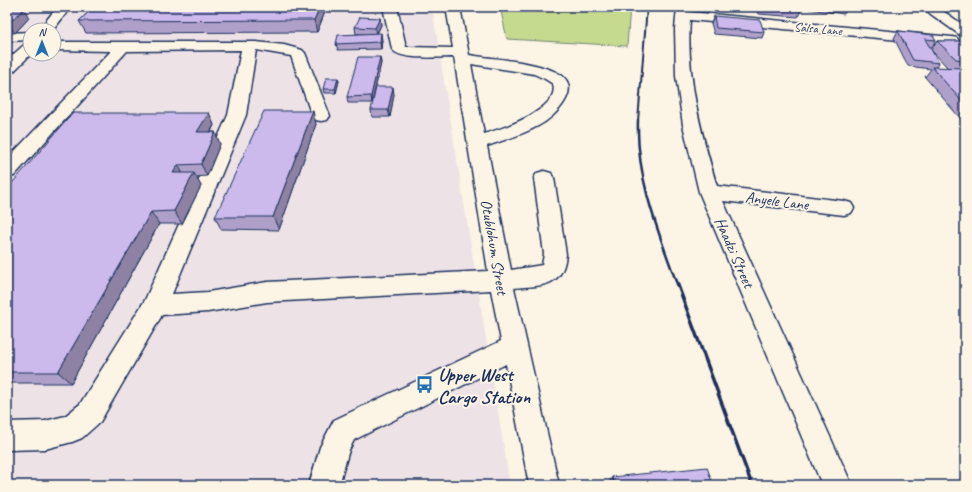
<svg xmlns="http://www.w3.org/2000/svg" width="972" height="492" viewBox="0 0 972 492" font-family="Caveat,sans-serif">
<style>
.built{fill:#ede3e7;fill-rule:evenodd}
.green{fill:#c6da8f;stroke:#708476}
.lines{fill:none;stroke-linecap:round;stroke-linejoin:round}
.minor-casing{stroke:#1b2f5e;stroke-width:3}
.minor{fill:#fcf5e5;fill-rule:evenodd}
.rail-far2{stroke:#1b2f5e;stroke-width:2}
.rail-far1{stroke:#1b2f5e;stroke-width:2.5}
.rail{stroke:#1b2f5e;stroke-width:3.5}
.wall{fill:#afa0ca;stroke:#1b2f5e;fill-rule:evenodd}
.shaded-wall{fill:#8e82a4;stroke:#1b2f5e}
.building{fill:#cbbaeb;stroke:#1b2f5e}
.labels{text-anchor:middle;stroke-width:4;stroke-linejoin:round;paint-order:stroke}
.far-street-label{font-size:13px;fill:#1b2f5e;stroke:#fcf5e5}
.street-label{font-size:16px;fill:#1b2f5e;stroke:#fcf5e5}
.near-poi-label{font-size:19px;font-weight:bold;fill:#1b2f5e;stroke:#fcf5e5;text-anchor:start}
</style>
<rect width="100%" height="100%" fill="#fcf5e5"/>
<filter id="ink" filterUnits="userSpaceOnUse"><feTurbulence type="fractalNoise" baseFrequency=".025" numOctaves="2"/><feDisplacementMap in="SourceGraphic" scale="8" xChannelSelector="R" yChannelSelector="G"/><feConvolveMatrix kernelMatrix="1 2 1 2 8 2 1 2 1" color-interpolation-filters="sRGB"/></filter>
<g filter="url(#ink)">
<path class="built" d="M 7,7 L 432,7 L 510,485 L 7,485 ZM 30,30 L 54,30 L 54,54 L 30,54 Z"/>
<path class="green" d="M 500,7 L 630,7 L 627,46 L 507,39 Z"/>
<g class="lines">
<defs>
<path id="minor" d="M 57,7 L 71,7 L 53,30 L 39,30 Z
M 383,7 L 397,7 L 406,47 L 453,48 L 446,7 L 460,7 L 469,55 C 495,59 533,61 556,72 C 586,86 556,117 538,126 C 522,135 504,140 487,146 L 511,270 L 542,265 L 544,254 L 534,178 L 537,173 L 544,171 L 551,173 L 554,178 L 566,254 C 563,288 542,285 514,288 L 559,485 L 529,485 L 506,364 L 354,440 L 349,450 L 339,485 L 309,485 L 320,447 L 334,420 L 501,341 L 491,290 L 267,302 L 208,312 L 162,315 L 100,422 L 82,438 L 72,442 L 45,449 L 7,450 L 7,422 L 45,421 L 65,416 L 80,404 L 145,300 L 228,115 L 241,50 L 127,51 L 14,176 L 7,177 L 7,159 L 111,51 L 54,50 L 54,42 L 256,42 L 284,45 L 302,50 L 305,53 L 330,116 L 327,120 L 321,121 L 315,120 L 312,116 L 291,56 L 256,50 L 246,115 L 172,294 L 208,292 L 267,282 L 488,271 L 454,57 C 440,57 400,61 392,49 ZM 471,64 L 534,74 L 545,79 L 553,84 C 561,110 501,129 484,134 Z
M 677,7 L 691,7 L 690,12 L 952,37 L 957,38 L 959,41 L 957,44 L 952,45 L 690,20 C 686,76 701,133 717,186 L 844,201 L 851,203 L 854,208 L 851,213 L 844,215 L 723,201 L 852,485 L 822,485 L 699,192 L 683,125 L 676,76 L 675,29 Z
M 921,7 L 937,7 L 965,26 L 965,36 L 960,35 Z
M 30,32 L 30,40 L 7,41 L 7,33 Z
M 30,43 L 30,54 L 31,54 L 13,72 L 7,74 L 7,60 L 25,44 Z"/>
</defs>
<use href="#minor" class="minor-casing"/>
<use href="#minor" class="minor"/>
<path class="rail-far2" d="M 638,121 L 647,7"/>
<path class="rail-far1" d="M 638,120 C 636,176 657,229 676,281"/>
<path class="rail" d="M 676,280 L 752,485"/>
</g>
<path class="wall" d="M 94,7 L 327,7 L 317,32 L 86,33 L 79,21 Z
M 756,7 L 848,7 L 844,14 L 802,8 L 798,17 L 758,14 Z
M 7,10 L 29,18 L 15,33 L 7,33 Z
M 714,16 L 764,32 L 762,38 L 714,34 L 711,23 Z
M 380,18 L 381,25 L 377,34 L 382,40 L 381,49 L 338,50 L 336,44 L 364,34 L 356,34 L 355,27 Z
M 898,31 L 936,40 L 932,47 L 930,47 L 931,50 L 937,41 L 965,41 L 965,124 L 925,77 L 931,69 L 908,66 L 894,38 ZM 932,51 L 948,68 L 935,68 L 939,63 Z
M 380,57 L 381,63 L 372,103 L 348,103 L 347,97 Z
M 339,81 L 336,93 L 324,93 L 323,89 Z
M 394,94 L 390,117 L 372,117 L 371,110 Z
M 209,113 L 214,125 L 211,132 L 215,132 L 220,144 L 207,176 L 196,177 L 201,186 L 182,224 L 159,224 L 71,383 L 7,383 L 7,189 Z
M 316,124 L 279,230 L 221,229 L 215,217 Z
M 612,477 L 713,485 L 609,485 L 609,483 Z"/>
<path class="shaded-wall" d="M 320,7 L 327,7 L 317,32 L 314,20 Z
M 24,9 L 29,18 L 15,33 L 8,24 Z
M 380,18 L 381,25 L 376,35 L 375,28 Z
M 381,33 L 382,40 L 381,49 L 380,42 Z
M 7,35 L 10,39 L 7,41 Z
M 380,57 L 381,63 L 372,103 L 371,96 Z
M 338,78 L 339,81 L 336,93 L 335,89 Z
M 393,87 L 394,94 L 390,117 L 388,110 Z
M 313,111 L 316,124 L 279,230 L 273,217 Z
M 209,113 L 214,125 L 203,145 L 197,132 Z
M 215,132 L 220,144 L 207,176 L 201,164 Z
M 178,165 L 185,177 L 173,173 Z
M 194,173 L 201,186 L 182,224 L 174,211 Z
M 151,212 L 159,224 L 71,383 L 58,372 Z"/>
<path class="building" d="M 94,7 L 320,7 L 314,20 L 79,21 Z
M 790,7 L 802,7 L 802,8 Z
M 24,9 L 8,24 L 7,24 L 7,10 Z
M 714,16 L 760,20 L 764,32 L 716,28 Z
M 360,17 L 380,18 L 375,28 L 355,27 Z
M 898,31 L 933,35 L 936,40 L 925,39 L 939,63 L 913,60 Z
M 381,33 L 380,42 L 336,44 L 338,35 Z
M 937,41 L 965,41 L 965,60 L 956,59 Z
M 358,57 L 380,57 L 371,96 L 347,97 Z
M 932,67 L 965,68 L 965,105 Z
M 326,78 L 338,78 L 335,89 L 323,89 Z
M 376,87 L 393,87 L 388,110 L 371,110 Z
M 264,111 L 313,111 L 273,217 L 215,217 Z
M 73,113 L 209,113 L 197,132 L 215,132 L 201,164 L 178,165 L 173,173 L 194,173 L 174,211 L 151,212 L 58,372 L 7,372 L 7,189 Z
M 707,467 L 713,485 L 614,485 L 612,477 Z"/>
</g>
<defs>
<symbol id="bus-bare" viewBox="-9 -9 18 18"><path d="M-5-6H5V4H4V6H2V4H-2V6H-4V4H-5ZM-3.5-4V0h7V-4ZM-3.5 1.2v1.5H-2V1.2ZM2 1.2v1.5H3.5V1.2Z" fill="#1f6fb2" stroke="#fcf5e5" stroke-width="2.5" paint-order="stroke"/></symbol>
</defs>
<g fill-rule="evenodd">
<use href="#bus-bare" x="412" y="372" width="25" height="25"/>
</g>
<g class="labels">
<g class="far-street-label">
<text transform="translate(818 28) rotate(5)" y="5">Salsa Lane</text>
</g>
<g class="street-label">
<text transform="translate(777 200) rotate(7)" y="6">Anyele Lane</text>
<text transform="translate(495 247) rotate(80)" y="6">Otublohum Street</text>
<text transform="translate(735 252) rotate(66)" y="6">Haadzi Street</text>
</g>
<g class="near-poi-label">
<text x="438" y="381">Upper West<tspan x="438" dy="22">Cargo Station</tspan></text>
</g>
</g>
<rect width="972" height="492" fill="none" stroke="#fcf5e5" stroke-width="24"/>
<rect x="12" y="12" width="948" height="468" fill="none" stroke="#1b2f5e" stroke-width="1.5" filter="url(#ink)"/>
<g transform="translate(42 42)"><circle r="19" fill="#fcf5e5" stroke="#a2a6af"/>
<path d="M0-3L7 15L0 10L-7 15Z" fill="#1f6fb2"/>
<text y="-6" font-size="11" font-weight="bold" text-anchor="middle" fill="#1b2f5e">N</text>
</g>
</svg>
